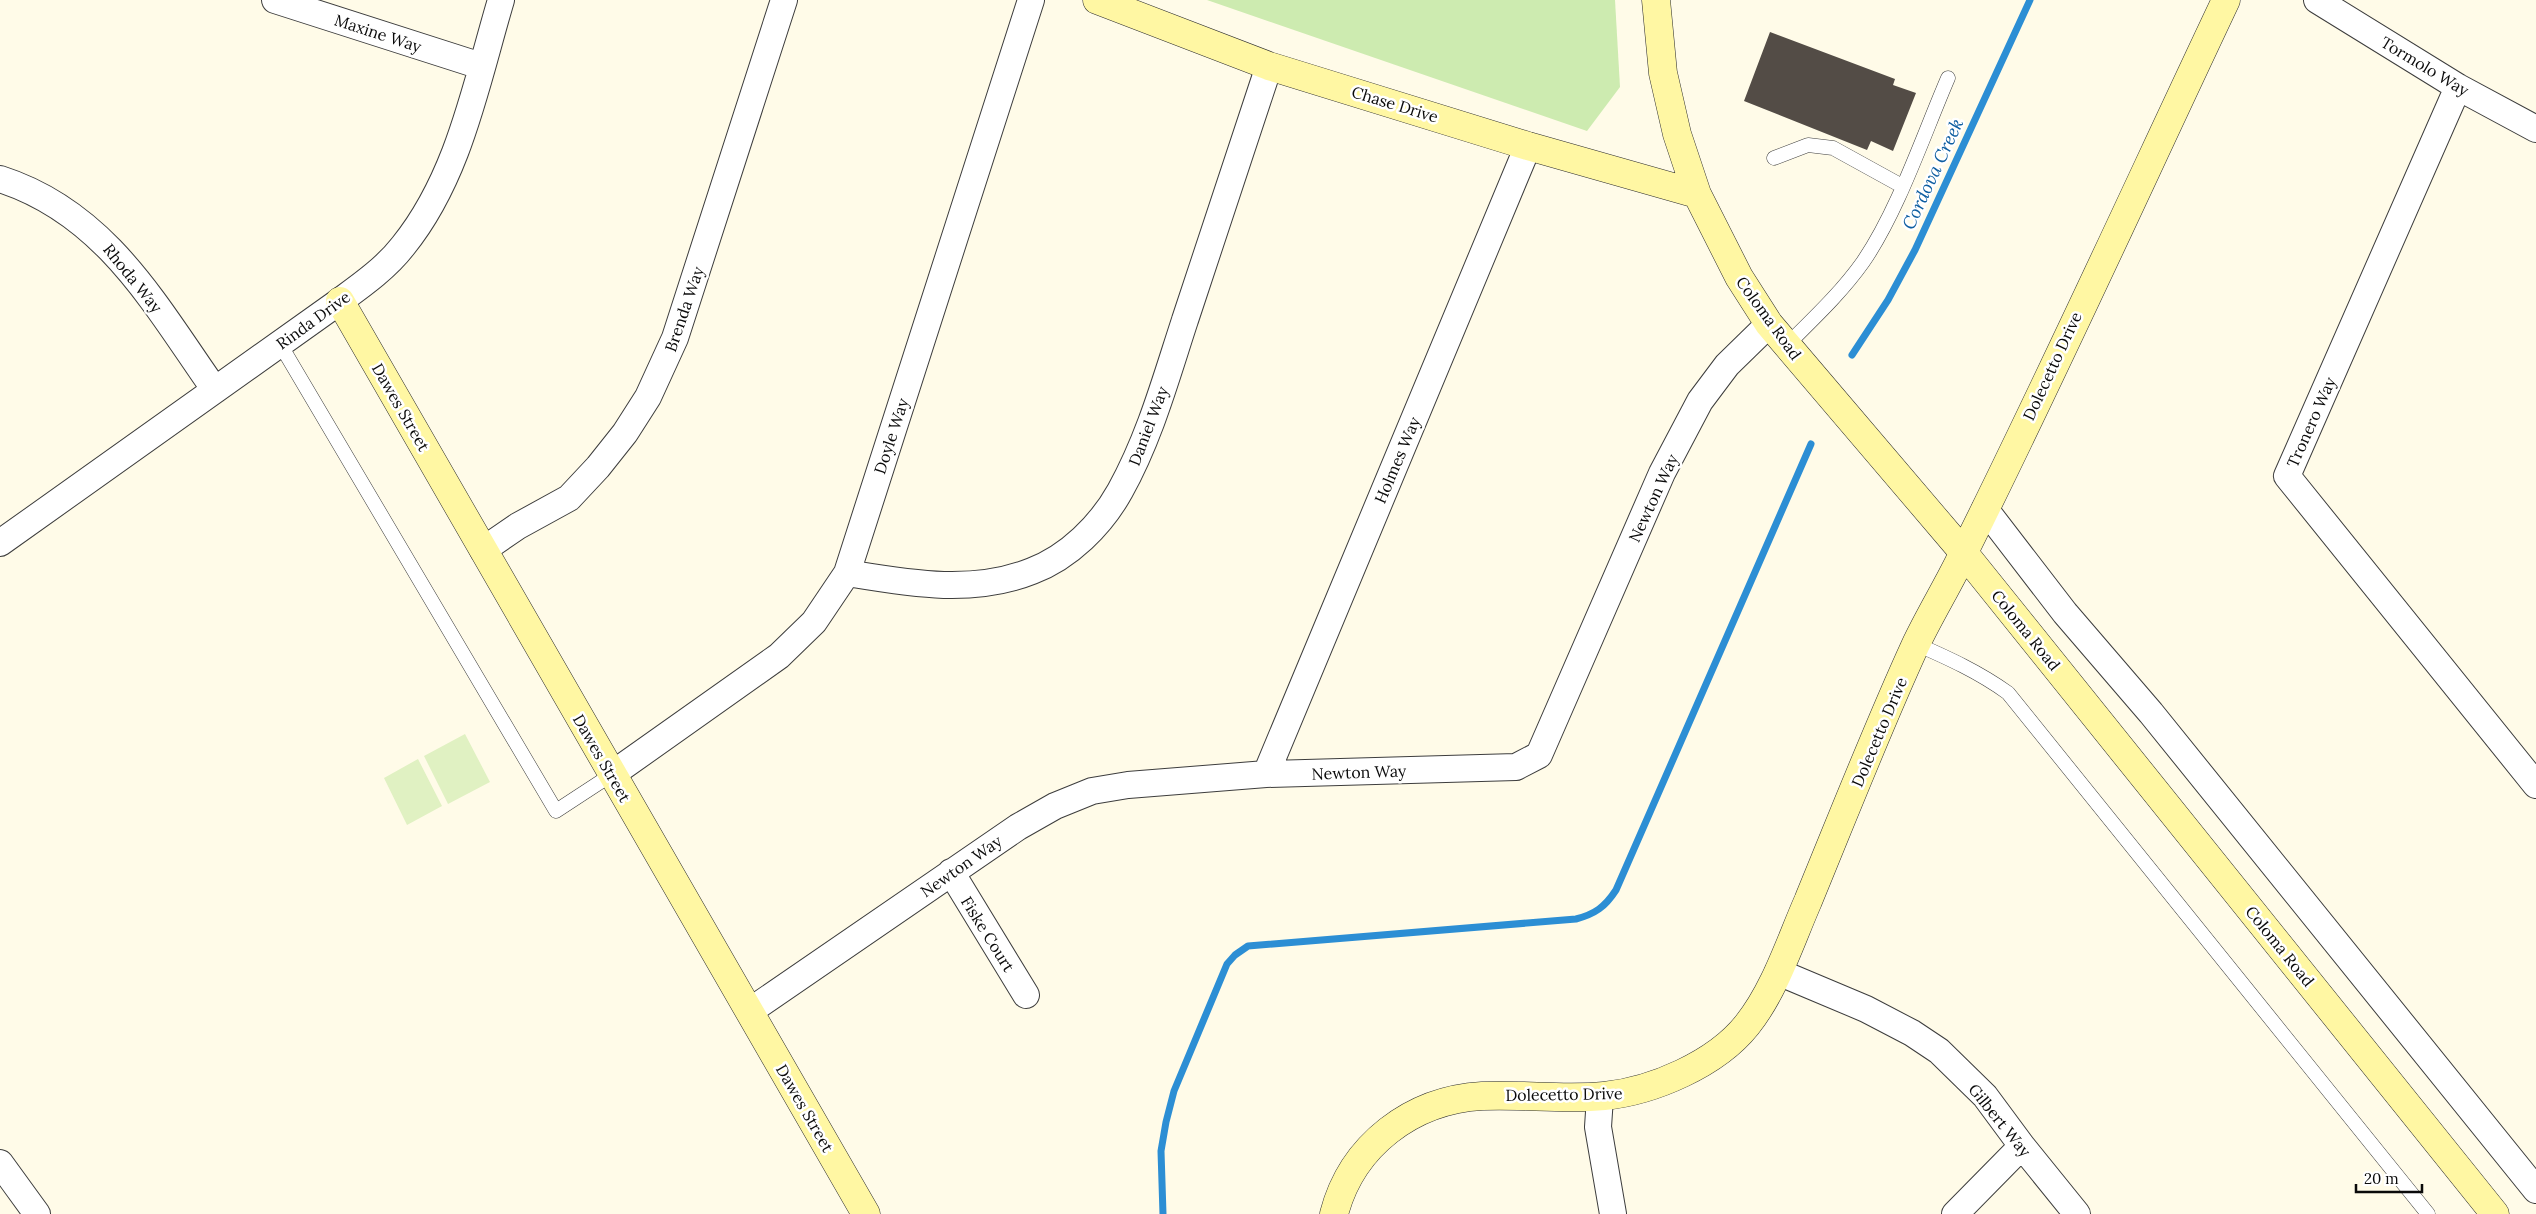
<svg xmlns="http://www.w3.org/2000/svg" width="2536" height="1214" viewBox="0 0 2536 1214" font-family="Lora,serif">
<style>
.green{fill:#cdebb0}
.pitch{fill:#e0f1c2}
.lines{fill:none;stroke-linecap:round;stroke-linejoin:round}
.stream{stroke:#2c8ed4;stroke-width:7}
.building{fill:#534c46}
.lane-casing{stroke:#3d3d3d;stroke-width:15}
.street-casing{stroke:#3d3d3d;stroke-width:28}
.secondary-casing{stroke:#2c2c2c;stroke-width:29}
.lane{stroke:#fff;stroke-width:14}
.street{stroke:#fff;stroke-width:26}
.secondary{stroke:#fff7a3;stroke-width:28}
.labels{text-anchor:middle;stroke-width:5;stroke-linejoin:round;paint-order:stroke}
.street-label{font-size:16px;fill:#0a0a0a;stroke:#fff}
.water-label{font-size:18px;font-style:italic;fill:#0e5ea1;stroke:#fff}
</style>
<rect width="100%" height="100%" fill="#fffbe8"/>
<path class="green" d="M 1207,0 L 1615,0 L 1620,87 L 1587,131 Z"/>
<path class="pitch" d="M 465,734 L 490,782 L 448,804 L 424,756 Z
M 418,759 L 442,806 L 407,825 L 384,778 Z"/>
<g class="lines">
<path class="stream" d="M 1852,355 L 1888,300 L 1915,250 L 2030,0
M 1163,1214 L 1161,1151 L 1166,1122 L 1174,1091 L 1227,964 L 1235,955 L 1248,946 L 1576,919 C 1595,914 1605,907 1616,890 L 1811,444"/>
</g>
<path class="building" d="M 1770,32 L 1895,79 L 1893,85 L 1916,93 L 1893,151 L 1871,141 L 1867,150 L 1744,101 Z"/>
<g class="lines">
<defs>
<path id="lane" d="M 1774,158 L 1808,145 L 1833,148 L 1902,186
M 280,344 L 556,811 L 611,775
M 1786,346 C 1813,319 1841,293 1863,262 C 1898,211 1923,136 1948,78
M 1916,644 C 1948,658 1979,672 2008,693 L 2428,1214"/>
<path id="street" d="M 275,0 L 481,66
M 2317,0 L 2458,87 L 2536,129
M 2458,87 L 2287,476 L 2536,785
M 0,179 C 106,213 155,305 215,390
M 1985,509 L 2065,613 L 2151,713 L 2536,1190
M 0,543 L 340,301 C 362,285 386,268 403,246 C 459,177 476,84 501,0
M 483,550 L 518,526 L 569,498 L 598,467 L 625,433 L 648,397 L 675,338 L 784,0
M 847,573 C 908,583 972,595 1032,571 C 1069,557 1101,525 1120,491 C 1150,437 1166,378 1185,320 C 1213,235 1241,150 1269,66
M 1266,774 L 1528,146
M 611,775 L 779,656 L 814,622 L 847,573 L 1031,0
M 951,872 L 1026,995
M 1778,972 L 1866,1009 L 1912,1033 L 1939,1051 L 1985,1096 L 2022,1146 L 2077,1214
M 750,1011 L 1018,827 L 1055,806 L 1092,791 L 1128,785 L 1266,774 L 1516,767 L 1539,755 L 1662,473 L 1700,401 L 1727,365 L 1769,324
M 1600,1097 L 1598,1127 L 1613,1214
M 0,1163 L 37,1214
M 1955,1214 L 2022,1146"/>
<path id="secondary" d="M 1097,0 L 1269,66 L 1528,146 L 1697,194
M 1656,0 L 1663,73 L 1677,134 L 1697,194 L 1739,277 L 1769,324 L 1964,553 L 2495,1214
M 340,301 L 866,1214
M 1334,1214 C 1352,1145 1412,1100 1482,1096 C 1523,1094 1564,1100 1604,1096 C 1653,1091 1716,1064 1747,1025 C 1775,990 1790,942 1808,901 C 1843,816 1877,729 1915,646 C 1930,614 1949,584 1964,552 C 2055,370 2139,184 2226,0"/>
</defs>
<use href="#lane" class="lane-casing"/>
<use href="#street" class="street-casing"/>
<use href="#secondary" class="secondary-casing"/>
<use href="#lane" class="lane"/>
<use href="#street" class="street"/>
<use href="#secondary" class="secondary"/>
</g>
<g class="labels">
<g class="street-label">
<text transform="translate(378 33) rotate(18)" y="6">Maxine Way</text>
<text transform="translate(2425 66) rotate(31)" y="6">Tormolo Way</text>
<text transform="translate(1395 104) rotate(17)" y="6">Chase Drive</text>
<text transform="translate(133 278) rotate(51)" y="6">Rhoda Way</text>
<text transform="translate(684 309) rotate(-71)" y="6">Brenda Way</text>
<text transform="translate(1769 318) rotate(54)" y="6">Coloma Road</text>
<text transform="translate(313 320) rotate(-36)" y="6">Rinda Drive</text>
<text transform="translate(2052 366) rotate(-65)" y="6">Dolecetto Drive</text>
<text transform="translate(401 407) rotate(60)" y="6">Dawes Street</text>
<text transform="translate(2311 422) rotate(-66)" y="6">Tronero Way</text>
<text transform="translate(1148 426) rotate(-69)" y="6">Daniel Way</text>
<text transform="translate(891 436) rotate(-72)" y="6">Doyle Way</text>
<text transform="translate(1397 460) rotate(-67)" y="6">Holmes Way</text>
<text transform="translate(1653 498) rotate(-65)" y="6">Newton Way</text>
<text transform="translate(2026 630) rotate(51)" y="6">Coloma Road</text>
<text transform="translate(1879 732) rotate(-67)" y="6">Dolecetto Drive</text>
<text transform="translate(602 758) rotate(60)" y="6">Dawes Street</text>
<text transform="translate(1359 772) rotate(-2)" y="6">Newton Way</text>
<text transform="translate(961 866) rotate(-35)" y="6">Newton Way</text>
<text transform="translate(988 934) rotate(58)" y="6">Fiske Court</text>
<text transform="translate(2280 946) rotate(51)" y="6">Coloma Road</text>
<text transform="translate(1564 1094) rotate(-1)" y="6">Dolecetto Drive</text>
<text transform="translate(805 1108) rotate(60)" y="6">Dawes Street</text>
<text transform="translate(2000 1120) rotate(51)" y="6">Gilbert Way</text>
</g>
<g class="water-label">
<text transform="translate(1933 174) rotate(-65)" y="6">Cordova Creek</text>
</g>
</g>
<path d="M2356 1184v8h66v-8" fill="none" stroke="#0a0a0a" stroke-width="2.5"/>
<text x="2364" y="1184" font-size="15" fill="#0a0a0a" stroke="#ffffff" stroke-width="4" paint-order="stroke">20 m</text>
</svg>
